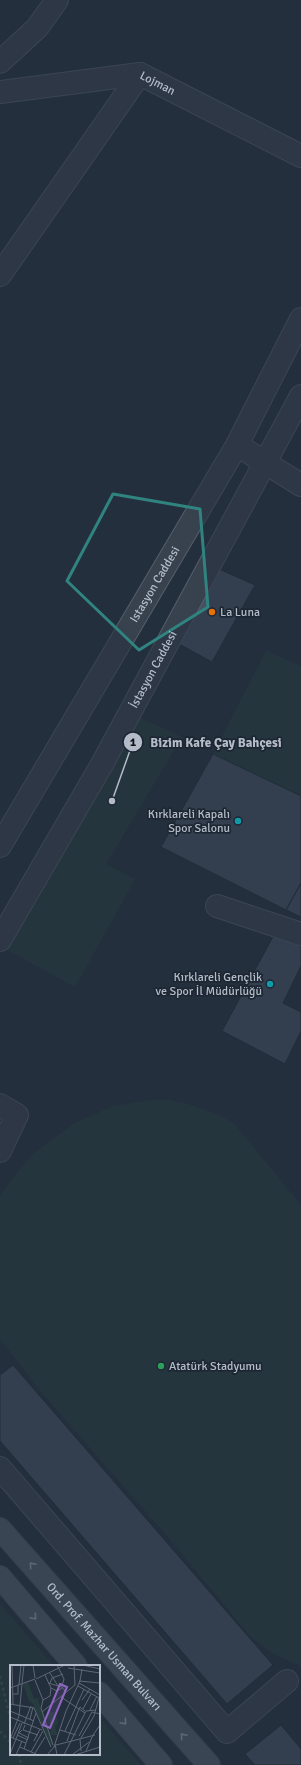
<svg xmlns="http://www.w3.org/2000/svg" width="301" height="1765" viewBox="0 0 301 1765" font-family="Signika,sans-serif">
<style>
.green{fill:#263c3f}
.building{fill:#455162;stroke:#1f2835}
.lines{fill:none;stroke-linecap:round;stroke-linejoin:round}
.minor-casing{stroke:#565f6c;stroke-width:24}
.major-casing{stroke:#414a57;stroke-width:24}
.path{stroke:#44595c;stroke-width:2.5;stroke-dasharray:3 3;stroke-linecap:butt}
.minor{stroke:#38414e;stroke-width:22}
.major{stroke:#56606e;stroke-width:22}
.oneway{stroke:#a1aab7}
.marked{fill:none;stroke:#308480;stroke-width:3;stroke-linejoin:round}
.food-dot{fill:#e8710a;stroke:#1d2633;stroke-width:1.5}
.culture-dot{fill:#0f9aa8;stroke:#1d2633;stroke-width:1.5}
.leisure-dot{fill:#2e9e5b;stroke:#1d2633;stroke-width:1.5}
.labels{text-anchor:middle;stroke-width:3.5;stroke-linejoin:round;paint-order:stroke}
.street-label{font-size:12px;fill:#b4bcc9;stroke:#1d2633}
.poi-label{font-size:12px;fill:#b4bcc9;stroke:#1d2633;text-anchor:start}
.inset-road{fill:none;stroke:#5e6776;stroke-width:1}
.view{fill:#9266c3;fill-opacity:0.15;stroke:#9266c3;stroke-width:2}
.inset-edge{fill:none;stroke:#b4bcc9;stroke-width:2}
.leader{fill:none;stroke:#b4bcc9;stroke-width:1.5}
.callout-dot{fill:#b4bcc9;stroke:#1d2633;stroke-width:1.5}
.mark-label{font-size:12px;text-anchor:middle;font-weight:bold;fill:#111}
.callout-label{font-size:13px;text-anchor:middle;font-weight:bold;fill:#b4bcc9;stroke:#1d2633;stroke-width:3.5;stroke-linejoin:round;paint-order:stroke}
</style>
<rect width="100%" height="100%" fill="#242f3e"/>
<path class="green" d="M 266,651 L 301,666 L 301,796 L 213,754 Z
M 130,713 L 182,737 L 106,864 L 135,879 L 75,987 L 0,946 Z
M 152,1100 L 169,1100 L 185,1103 L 220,1115 L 236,1126 L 301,1205 L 301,1666 L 272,1653 L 250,1636 L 168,1537 L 42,1393 L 0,1339 L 0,1196 L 15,1175 L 34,1153 L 76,1122 L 114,1106 Z
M 0,1604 L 54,1666 L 11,1666 L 11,1754 L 99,1754 L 99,1717 L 141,1765 L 0,1765 Z"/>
<path class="building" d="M 210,565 L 255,585 L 212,662 L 170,639 Z
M 213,754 L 301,796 L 301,883 L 286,910 L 161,847 Z
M 301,883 L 301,917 L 286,910 Z
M 275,933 L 301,946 L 301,966 L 283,1003 L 301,1012 L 301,1031 L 285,1064 L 222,1031 Z
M 13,1365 L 273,1665 L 227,1704 L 0,1441 L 0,1375 Z
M 281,1725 L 301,1749 L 301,1765 L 255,1765 L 245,1754 Z"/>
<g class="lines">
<defs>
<g id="minor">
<path d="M 0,62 L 37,28 L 57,0"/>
<path id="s1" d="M 0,92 L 140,74 L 301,156"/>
<path d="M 0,275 L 140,74"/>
<path d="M 237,445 L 301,485"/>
<path id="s2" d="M 0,846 L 237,445 L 301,319"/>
<path d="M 217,906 L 301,934"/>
<path id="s3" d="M 0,940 L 101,766 L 301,396"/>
<path d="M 0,1105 L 17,1115 L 0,1151"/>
<path d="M 0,1468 L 227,1732 L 287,1681"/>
</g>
<g id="major">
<path id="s4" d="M 0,1529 L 209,1765"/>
<path d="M 0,1577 L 76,1666"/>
<path d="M 99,1693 L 161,1765"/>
</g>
</defs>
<use href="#minor" class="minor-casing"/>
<use href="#major" class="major-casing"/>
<path class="path" d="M 0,1676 L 11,1722
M 0,1731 L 11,1743
M 19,1754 L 21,1765"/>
<use href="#minor" class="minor"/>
<use href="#major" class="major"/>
</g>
<defs><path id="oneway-chevron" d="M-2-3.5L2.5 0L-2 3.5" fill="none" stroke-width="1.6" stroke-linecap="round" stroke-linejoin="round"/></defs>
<g class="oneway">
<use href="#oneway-chevron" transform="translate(32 1565) rotate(-131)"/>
<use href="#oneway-chevron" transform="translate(34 1617) rotate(49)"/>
<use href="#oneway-chevron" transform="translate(124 1722) rotate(49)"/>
<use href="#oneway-chevron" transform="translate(183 1736) rotate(-131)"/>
</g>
<path d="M0 0H301V1765H0ZM 113,494 L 200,509 L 208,607 L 139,650 L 67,581 Z" fill="#242f3e" fill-opacity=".55" fill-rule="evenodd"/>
<path class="marked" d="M 113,494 L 200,509 L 208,607 L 139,650 L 67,581 Z"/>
<circle class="food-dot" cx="212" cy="612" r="4"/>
<g class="culture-dot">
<circle cx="238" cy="821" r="4"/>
<circle cx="270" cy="984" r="4"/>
</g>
<circle class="leisure-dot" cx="161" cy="1366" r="4"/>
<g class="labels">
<g class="street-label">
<text dy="4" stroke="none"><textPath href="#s1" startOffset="161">Lojman</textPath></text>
<text dy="4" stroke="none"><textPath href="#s2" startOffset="304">Istasyon Caddesi</textPath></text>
<text dy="4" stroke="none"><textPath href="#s3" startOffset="311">İstasyon Caddesi</textPath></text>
<text dy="4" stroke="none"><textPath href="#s4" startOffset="157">Ord. Prof. Mazhar Usman Bulvarı</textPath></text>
</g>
<g class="poi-label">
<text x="220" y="616">La Luna</text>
<text x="230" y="818" text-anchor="end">Kırklareli Kapalı<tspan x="230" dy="14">Spor Salonu</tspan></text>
<text x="262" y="981" text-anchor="end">Kırklareli Gençlik<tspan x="262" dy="14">ve Spor İl Müdürlüğü</tspan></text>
<text x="169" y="1370">Atatürk Stadyumu</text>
</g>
</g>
<g transform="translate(10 1665)">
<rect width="90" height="90" fill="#242f3e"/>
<path d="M 18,17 L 24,34 L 31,33 L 28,35 L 42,78 L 41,81 L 23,39 L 19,36 L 13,19 ZM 41,46 L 45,48 L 48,58 L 45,61 L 47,70 L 41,70 L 41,61 L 37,49 Z" fill="#263c3f"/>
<path class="inset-road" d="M 2,0 L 3,39M 23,0 L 25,13M 47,0 L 54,14 L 53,18 L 48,21M 64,0 L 65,20M 73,0 L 90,4M 58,3 L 90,8M 40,8 L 48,21M 26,14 L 55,0M 25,15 L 33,35 L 31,43 L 43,80M 69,16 L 90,18M 12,18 L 14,0M 38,18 L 52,22 L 56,27M 40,18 L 42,13 L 53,9M 69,18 L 90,30M 9,20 L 11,0M 68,21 L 89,33M 0,23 L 25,14M 41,23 L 47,26 L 52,23M 2,29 L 8,29 L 8,20M 51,32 L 75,48M 33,35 L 40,31 L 41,23 L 35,10M 72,35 L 80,24M 0,39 L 24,43 L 41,82M 73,44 L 81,29M 80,45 L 87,31M 0,46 L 24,56M 32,47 L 65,20M 0,52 L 32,65M 20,54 L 23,42M 14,59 L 21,41M 15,60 L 13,65 L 28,70M 12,65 L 9,68 L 19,73M 50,65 L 66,70M 55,66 L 74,24M 7,70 L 18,75M 69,71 L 82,47 L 90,49M 0,72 L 16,78M 1,72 L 9,51 L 12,19M 3,73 L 10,58M 71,73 L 84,51 L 90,29M 6,74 L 12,58M 70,74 L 71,86M 24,76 L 30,64M 57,76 L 69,44 L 70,42 L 75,46M 45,79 L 56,46 L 70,16 L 72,4M 46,80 L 85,70M 10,82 L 28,90M 44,82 L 45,79 L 47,90M 14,84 L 26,48M 76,86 L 83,70 L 90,60M 21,87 L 33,66M 25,88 L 35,72M 0,89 L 6,74M 6,90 L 12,76M 37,90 L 45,81M 54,90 L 76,46 L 86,45M 62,90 L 79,77M 65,90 L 90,82"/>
<path class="view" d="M 50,19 L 57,22 L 40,63 L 33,60 Z"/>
<rect width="90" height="90" class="inset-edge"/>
</g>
<path class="leader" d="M112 801L133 742"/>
<g class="callout-dot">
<circle cx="112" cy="801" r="4"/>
<circle cx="133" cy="742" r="10"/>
</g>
<g class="mark-label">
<text x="133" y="746">1</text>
</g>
<g class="callout-label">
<text x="216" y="747">Bizim Kafe Çay Bahçesi</text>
</g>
</svg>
